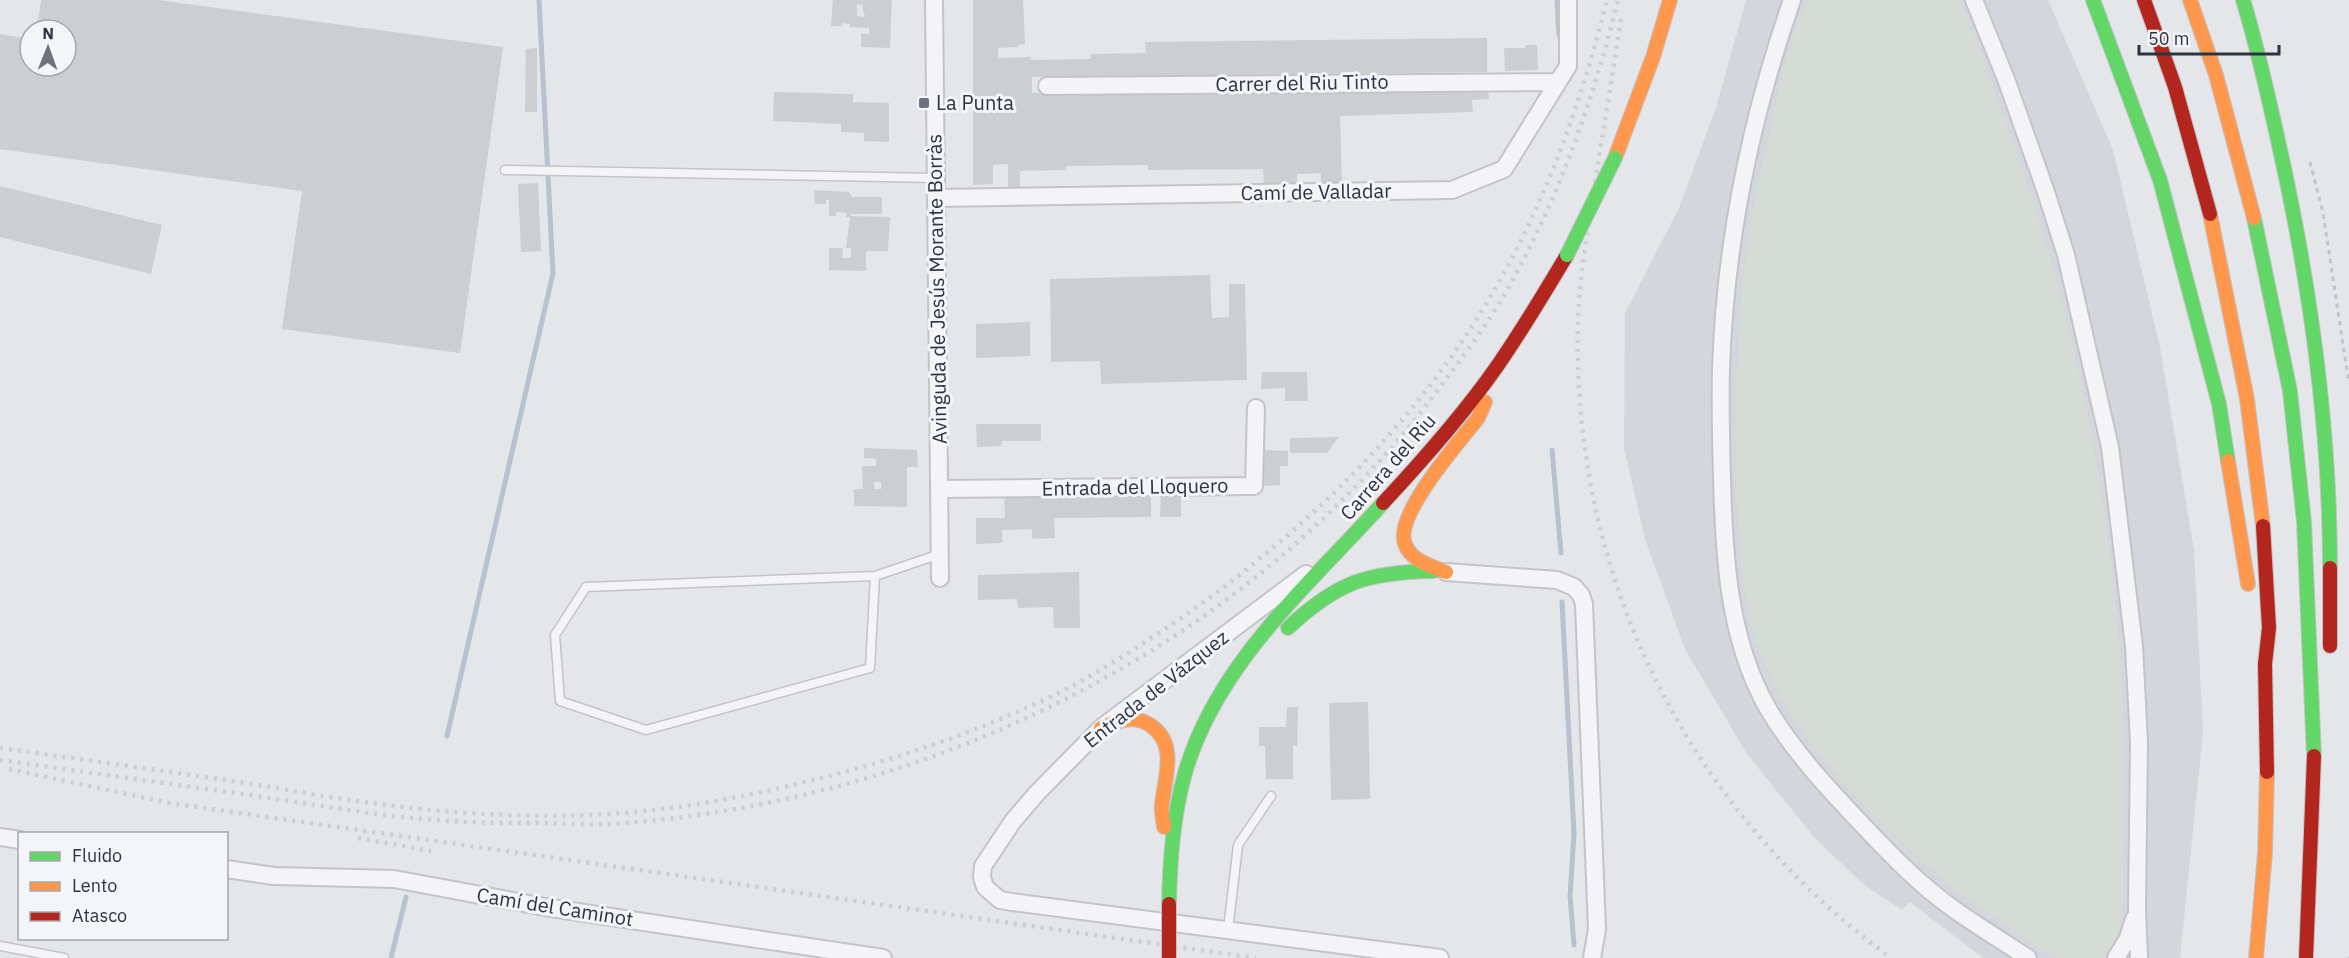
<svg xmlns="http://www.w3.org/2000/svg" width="2349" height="958" viewBox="0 0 2349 958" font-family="'IBM Plex Sans',sans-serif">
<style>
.built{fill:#d3d6dc}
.green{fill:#d5dcd5}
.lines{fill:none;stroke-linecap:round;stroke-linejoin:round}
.stream{stroke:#b6c2d0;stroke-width:5}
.building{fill:#cdced1;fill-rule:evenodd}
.lane-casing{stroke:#c3c4c7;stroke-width:11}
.street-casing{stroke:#c3c4c7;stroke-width:20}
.fast-casing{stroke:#c3c4c7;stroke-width:16}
.slow-casing{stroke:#c3c4c7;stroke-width:16}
.jam-casing{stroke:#c3c4c7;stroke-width:16}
.path{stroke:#c2c4c8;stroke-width:3;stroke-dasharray:4.5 4.5;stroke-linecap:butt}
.lane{stroke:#f4f4f6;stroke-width:8}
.street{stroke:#f4f4f6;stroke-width:16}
.fast{stroke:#63d668;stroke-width:14}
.slow{stroke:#ff974d;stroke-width:14}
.jam{stroke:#b3261e;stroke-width:14}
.rail{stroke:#cdced1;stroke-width:4.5;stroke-dasharray:3 6;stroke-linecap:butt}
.fast-bridge-casing{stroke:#c3c4c7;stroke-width:16;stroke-linecap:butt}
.jam-bridge-casing{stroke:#c3c4c7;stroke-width:16;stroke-linecap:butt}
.fast-bridge{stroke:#63d668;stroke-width:14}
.jam-bridge{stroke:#b3261e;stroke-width:14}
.poi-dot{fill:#6d727c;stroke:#f3f5f8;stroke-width:2}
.labels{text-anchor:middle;stroke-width:6;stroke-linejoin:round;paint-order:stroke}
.street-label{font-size:20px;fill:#2d3341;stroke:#f3f5f8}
.poi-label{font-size:20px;fill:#2d3341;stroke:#f3f5f8;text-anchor:start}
</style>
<rect width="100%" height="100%" fill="#e4e6e9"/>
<path class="built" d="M 1746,0 L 2048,0 L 2113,150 L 2160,347 L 2194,550 L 2203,733 L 2180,958 L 1983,958 L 1910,902 L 1902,910 L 1863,884 L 1814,837 L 1747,754 L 1685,649 L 1645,539 L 1624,448 L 1625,313 L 1679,208 L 1716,108 Z"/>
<path class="green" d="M 1809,0 L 1958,0 C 1979,41 1992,86 2008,129 C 2091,357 2132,606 2123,849 C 2122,878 2128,940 2103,958 C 2089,958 2071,958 2057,958 C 2048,956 2036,945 2028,940 C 1993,916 1957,894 1926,865 C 1861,803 1794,741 1761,655 C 1742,605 1739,549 1737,497 C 1734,405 1737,312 1751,222 C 1756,188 1765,154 1772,121 C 1780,85 1791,30 1809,0 Z"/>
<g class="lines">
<path class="stream" d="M 1557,0 L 1559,35
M 1552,450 L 1561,553
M 1562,602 L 1574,834 L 1570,896 L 1574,945
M 447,736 L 553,273 L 539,0
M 391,958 L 406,897"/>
</g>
<path class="building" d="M 41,0 L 158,0 L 503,47 L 460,353 L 282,329 L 302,191 L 0,149 L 0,34 L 30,39 L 30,66 L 66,66 L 66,30 L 37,30 Z
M 833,0 L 892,0 L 890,48 L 861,47 L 861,34 L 869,34 L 869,28 L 850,27 L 850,24 L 842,23 L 842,26 L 831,26 ZM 857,4 L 862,5 L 865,17 L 857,16 Z
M 973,0 L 1023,0 L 1025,44 L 1018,45 L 1018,47 L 998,48 L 998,58 L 1031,57 L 1031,60 L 1091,59 L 1090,54 L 1146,53 L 1145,42 L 1487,38 L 1487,72 L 1032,77 L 1032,93 L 1488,88 L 1489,99 L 1472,100 L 1473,112 L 1340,116 L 1342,184 L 1321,184 L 1321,173 L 1297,174 L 1297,184 L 1264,184 L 1263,169 L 1148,170 L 1148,165 L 1066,166 L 1066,170 L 1020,171 L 1020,189 L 1008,189 L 1008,164 L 993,165 L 993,184 L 973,185 Z
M 1525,45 L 1537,45 L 1538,70 L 1505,71 L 1504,48 L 1526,48 Z
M 537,48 L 537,112 L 525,112 L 526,49 Z
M 774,92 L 853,94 L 853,102 L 889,103 L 889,142 L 864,141 L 864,133 L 841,132 L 841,124 L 773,121 Z
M 538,183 L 541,251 L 521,252 L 518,184 Z
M 0,186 L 162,225 L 151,274 L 0,237 Z
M 814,190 L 849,192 L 852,197 L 882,197 L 882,214 L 851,214 L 851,216 L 890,217 L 888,251 L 866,251 L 866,271 L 829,270 L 829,248 L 843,248 L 842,258 L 851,258 L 851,248 L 846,248 L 850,217 L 846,217 L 846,213 L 836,212 L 836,216 L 829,216 L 829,200 L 826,200 L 826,204 L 815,204 Z
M 1210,275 L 1212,318 L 1229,317 L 1229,284 L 1245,284 L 1247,380 L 1101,384 L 1100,361 L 1051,362 L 1050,279 Z
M 1030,322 L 1030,356 L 976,358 L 976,324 Z
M 1262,372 L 1307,372 L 1308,401 L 1285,401 L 1285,388 L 1261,389 Z
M 976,424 L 1041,424 L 1041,441 L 1002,441 L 1001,446 L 977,447 Z
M 1339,437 L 1327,453 L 1290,453 L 1290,438 Z
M 864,448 L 917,450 L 918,467 L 907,467 L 907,507 L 854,506 L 854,489 L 863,489 L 862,466 L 876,466 L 876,459 L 864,458 ZM 874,482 L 881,482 L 881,489 L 874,489 Z
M 1260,450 L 1288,451 L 1288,466 L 1280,466 L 1280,485 L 1259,486 Z
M 1151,493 L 1151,517 L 1054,518 L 1055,538 L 1032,539 L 1032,529 L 1002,530 L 1002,543 L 976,544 L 976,518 L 1005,518 L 1004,494 Z
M 1161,493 L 1181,493 L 1181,517 L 1160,517 Z
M 1079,572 L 1080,628 L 1054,628 L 1053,607 L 1018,608 L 1017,599 L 978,600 L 978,575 Z
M 1368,702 L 1370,799 L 1331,800 L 1329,703 Z
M 1287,707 L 1298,707 L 1297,746 L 1293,746 L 1293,779 L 1266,779 L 1265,746 L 1259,746 L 1259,727 L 1286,727 Z"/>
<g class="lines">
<defs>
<path id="lane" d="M 505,170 L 936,178
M 875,576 L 870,668 L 646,730 L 560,701 L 555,635 L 586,587 Z
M 875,576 L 940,554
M 1228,930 L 1238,845 L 1271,796
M 0,946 L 64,958"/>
<path id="street" d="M 934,0 L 940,578
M 1792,0 C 1751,118 1725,244 1721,369 C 1720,405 1721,442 1722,478 C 1724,555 1728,638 1767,707 C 1791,748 1823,783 1855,817 C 1886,850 1918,884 1955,910 C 1979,927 2004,942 2028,958
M 1974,0 L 2006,79 L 2046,192 L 2066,255 L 2110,447 L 2134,646 L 2139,742 L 2137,910 L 2139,958
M 1047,86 L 1558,82
M 936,198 L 1452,190 L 1504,169 L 1558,82 L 1568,66 L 1568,0
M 939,489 L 1254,486 L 1256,408
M 1446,572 L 1557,580 L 1574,587 L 1581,595 L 1584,604 L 1597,929 L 1592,958
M 1306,574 L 1101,728 L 1037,793 L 1013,821 L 983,866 L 982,877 L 985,887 L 1000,900 L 1012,902 L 1440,958
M 0,837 L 20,840
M 226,869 L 274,876 L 394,879 L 545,907 L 883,958
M 2116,958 L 2128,938 L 2134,919"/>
<path id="fast" d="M 2093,0 L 2160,180 L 2219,404 L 2228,461
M 2243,0 C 2257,45 2267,91 2277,136 C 2309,277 2330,423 2330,568
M 2254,218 L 2290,391 L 2304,522 L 2314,756
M 1288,628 C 1337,582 1367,572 1434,571
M 1169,904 C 1170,860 1173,816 1185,773 C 1217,663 1309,585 1383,503"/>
<path id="slow" d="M 2190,0 L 2216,75 L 2254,218
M 1615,158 L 1653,57 L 1670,0
M 2210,214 L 2247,399 L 2263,526
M 2228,461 L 2248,584
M 1446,572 C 1431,566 1411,561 1405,544 C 1393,516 1460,441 1478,418 L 1485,402
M 1101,728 C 1117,721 1134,714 1150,725 C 1178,743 1165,777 1162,804 C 1161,811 1163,819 1164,827
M 2256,958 L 2265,853 L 2267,772"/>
<path id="jam" d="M 2144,0 L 2175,87 L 2210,214
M 1383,503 C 1424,459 1464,414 1498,365 C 1523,329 1545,292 1567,255
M 2263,526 L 2269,628 L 2265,664 L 2267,772
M 2330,568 L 2330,646
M 2306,958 L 2314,756"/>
</defs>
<use href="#lane" class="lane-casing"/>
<use href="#street" class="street-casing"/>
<use href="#fast" class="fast-casing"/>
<use href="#slow" class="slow-casing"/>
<use href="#jam" class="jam-casing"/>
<path class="path" d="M 2310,162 L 2323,213 L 2349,384
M 2349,958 L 2349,957"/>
<use href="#lane" class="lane"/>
<use href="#street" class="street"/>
<use href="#fast" class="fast"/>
<use href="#slow" class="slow"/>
<use href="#jam" class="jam"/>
<path class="rail" d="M 1621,19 C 1612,78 1602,137 1593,196 C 1587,237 1579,278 1578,321 C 1571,575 1686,808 1891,958
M 0,748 C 86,760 172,772 258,785 C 291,790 324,797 357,801 C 439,813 525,819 607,814 C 674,810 740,798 805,782 C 889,762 972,734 1050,697 C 1092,677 1132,651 1171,625 C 1301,536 1415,426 1495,289 C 1547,199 1582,100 1607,0
M 0,760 C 90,773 180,785 270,798 C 330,807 390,818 451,821 C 481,823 511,823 542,823 C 565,824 589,825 612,824 C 934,802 1251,645 1443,383 C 1465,354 1488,323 1506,292 C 1558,200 1593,102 1618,0
M 9,769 L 169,803 L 1256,958
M 358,838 L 431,851"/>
<defs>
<path id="fast-bridge" d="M 1567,255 L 1615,158"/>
<path id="jam-bridge" d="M 1169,904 L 1169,958"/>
</defs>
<use href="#fast-bridge" class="fast-bridge-casing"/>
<use href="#jam-bridge" class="jam-bridge-casing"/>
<use href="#fast-bridge" class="fast-bridge"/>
<use href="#jam-bridge" class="jam-bridge"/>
</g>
<rect class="poi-dot" x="918" y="97" width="12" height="12" rx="3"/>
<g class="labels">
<g class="street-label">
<text transform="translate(1302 83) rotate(-1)" y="7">Carrer del Riu Tinto</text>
<text transform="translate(1316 192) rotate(-1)" y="7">Camí de Valladar</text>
<text transform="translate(937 289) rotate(-91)" y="7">Avinguda de Jesús Morante Borràs</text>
<text transform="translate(1388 467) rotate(-49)" y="7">Carrera del Riu</text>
<text transform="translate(1135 487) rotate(-1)" y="7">Entrada del Lloquero</text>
<text transform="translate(1156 689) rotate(-38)" y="7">Entrada de Vázquez</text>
<text transform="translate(555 907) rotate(9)" y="7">Camí del Caminot</text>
</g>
<g class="poi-label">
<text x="936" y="110">La Punta</text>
</g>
</g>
<rect x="18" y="832" width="210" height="108" fill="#f3f5f8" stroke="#a4a7af" stroke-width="1.5"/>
<rect x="30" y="852" width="30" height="9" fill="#63d668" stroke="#a4a7af" stroke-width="1.5"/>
<text x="72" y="862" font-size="18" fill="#2d3341">Fluido</text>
<rect x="30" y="882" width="30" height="9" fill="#ff974d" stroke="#a4a7af" stroke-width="1.5"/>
<text x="72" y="892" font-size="18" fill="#2d3341">Lento</text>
<rect x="30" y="912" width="30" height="9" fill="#b3261e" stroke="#a4a7af" stroke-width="1.5"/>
<text x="72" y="922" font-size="18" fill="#2d3341">Atasco</text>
<g transform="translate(48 48) rotate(1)"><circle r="28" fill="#f3f5f8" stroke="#a4a7af" stroke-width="1.5"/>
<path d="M0-4.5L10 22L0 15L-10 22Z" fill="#6d727c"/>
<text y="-9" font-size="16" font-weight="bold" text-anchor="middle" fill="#2d3341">N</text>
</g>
<path d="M2139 45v9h140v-9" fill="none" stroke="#2d3341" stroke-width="3"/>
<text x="2148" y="45" font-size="18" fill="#2d3341" stroke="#f3f5f8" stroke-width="4.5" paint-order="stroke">50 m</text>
</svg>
